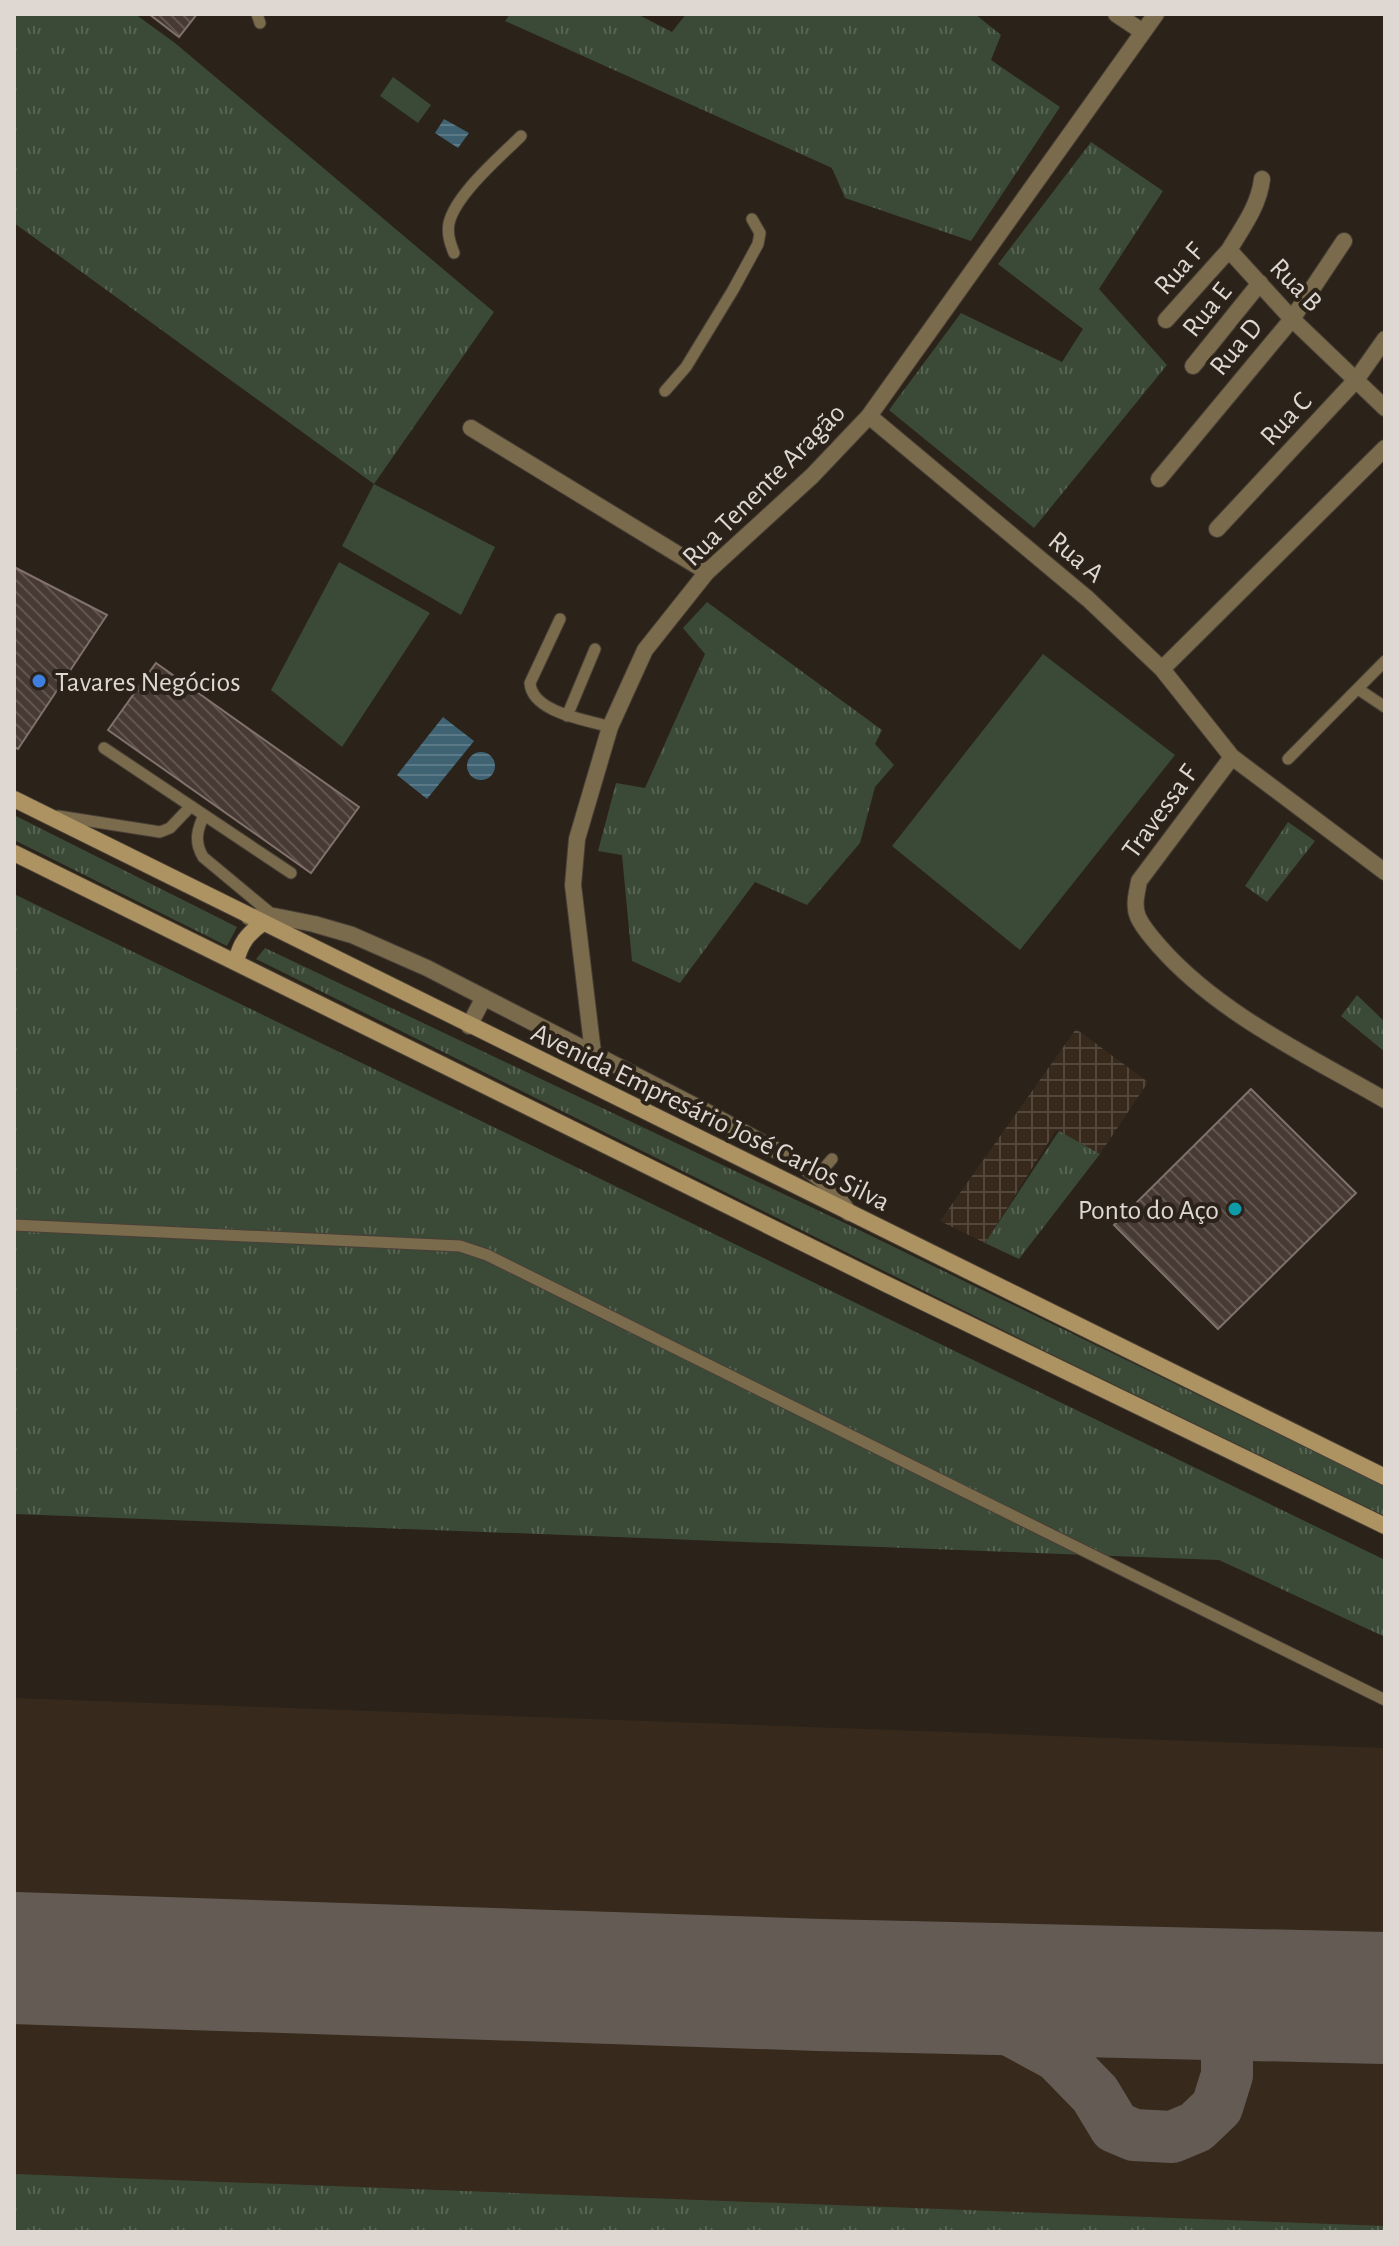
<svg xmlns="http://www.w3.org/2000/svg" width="1399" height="2246" viewBox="0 0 1399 2246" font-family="'Alegreya Sans',sans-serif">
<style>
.built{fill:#372a1d}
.industrial{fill:url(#industrial-grid)}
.grass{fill:url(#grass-tufts)}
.garden{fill:#3b4a37}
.water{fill:url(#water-rules)}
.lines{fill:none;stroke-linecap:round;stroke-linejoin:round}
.taxiway{stroke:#645c54;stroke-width:52}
.runway{stroke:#645c54;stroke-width:132}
.building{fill:url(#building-back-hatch);stroke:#81716c;stroke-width:2}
.service-casing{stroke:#483f37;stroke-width:13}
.minor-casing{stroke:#483f37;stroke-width:18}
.secondary-casing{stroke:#483f37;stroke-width:18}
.service{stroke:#7a6b4c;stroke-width:11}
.minor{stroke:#7a6b4c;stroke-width:16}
.secondary{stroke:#ac9361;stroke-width:16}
.shop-dot{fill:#3f7fe0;stroke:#2b2219;stroke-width:3}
.culture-dot{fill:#0f9aa8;stroke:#2b2219;stroke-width:3}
.labels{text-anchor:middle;stroke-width:8;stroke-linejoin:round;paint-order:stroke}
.street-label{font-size:28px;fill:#ded7d2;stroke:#2b2219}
.poi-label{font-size:28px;fill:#ded7d2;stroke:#2b2219;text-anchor:start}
</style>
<defs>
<pattern id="industrial-grid" width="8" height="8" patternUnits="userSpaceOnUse" patternTransform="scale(2)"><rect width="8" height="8" fill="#372a1d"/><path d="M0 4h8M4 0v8" fill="none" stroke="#54483d"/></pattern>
<pattern id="grass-tufts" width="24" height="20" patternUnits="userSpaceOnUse" patternTransform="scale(2)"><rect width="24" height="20" fill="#3b4a37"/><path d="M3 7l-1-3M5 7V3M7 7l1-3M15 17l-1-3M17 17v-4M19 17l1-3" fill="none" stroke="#576353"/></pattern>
<pattern id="water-rules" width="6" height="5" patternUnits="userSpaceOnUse" patternTransform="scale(2)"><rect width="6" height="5" fill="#406373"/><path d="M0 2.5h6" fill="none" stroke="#5b7986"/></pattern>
<pattern id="building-back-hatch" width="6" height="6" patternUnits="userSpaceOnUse" patternTransform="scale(2)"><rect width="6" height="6" fill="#473934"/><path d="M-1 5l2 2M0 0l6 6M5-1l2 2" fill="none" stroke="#615550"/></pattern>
</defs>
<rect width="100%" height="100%" fill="#2b2219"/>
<path class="built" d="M 14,1698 L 1385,1748 L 1385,2232 L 14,2232 Z"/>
<path class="industrial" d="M 1076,1029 L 1148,1082 L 1100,1154 L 1056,1130 L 985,1243 L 940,1221 Z"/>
<path class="grass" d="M 14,14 L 135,14 L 175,43 L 494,312 L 374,484 L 14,223 Z
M 510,14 L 637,14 L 672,32 L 686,14 L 975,14 L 1001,35 L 991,60 L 1060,107 L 971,241 L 845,198 L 832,168 L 505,21 Z
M 1091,142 L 1163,191 L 1099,289 L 1167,365 L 1034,528 L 889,410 L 961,313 L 1062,362 L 1083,329 L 998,264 Z
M 707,602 L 882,730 L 875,744 L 894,765 L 875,787 L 860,843 L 807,905 L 755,882 L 680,983 L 632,961 L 622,855 L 598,851 L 616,783 L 645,788 L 705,654 L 683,628 Z
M 14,815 L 237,927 L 227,946 L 14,840 Z
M 1288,822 L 1315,841 L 1267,902 L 1245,886 Z
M 14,894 L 1385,1560 L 1385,1637 L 1219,1560 L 14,1514 Z
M 265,948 L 849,1225 L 1385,1486 L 1385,1516 L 1047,1352 L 256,959 Z
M 1357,995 L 1385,1022 L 1385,1052 L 1341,1016 Z
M 1059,1131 L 1100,1154 L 1019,1259 L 985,1243 Z
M 14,2174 L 1385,2226 L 1385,2232 L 14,2232 Z"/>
<path class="garden" d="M 393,77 L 431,105 L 418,123 L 380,96 Z
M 374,484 L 495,547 L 461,615 L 342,546 Z
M 339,562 L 430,613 L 342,747 L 271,690 Z
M 1043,654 L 1175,755 L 1020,950 L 892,846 Z"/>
<path class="water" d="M 444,119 L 469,133 L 458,148 L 435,133 Z
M 443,717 L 474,741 L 427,799 L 397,775 Z
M467 766a14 14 0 1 1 28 0a14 14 0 1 1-28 0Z"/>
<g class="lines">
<path class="taxiway" d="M 820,1985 L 892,1994 L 1012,2031 L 1058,2056 L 1095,2094 L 1115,2127 L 1134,2135 L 1172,2137 L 1196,2127 L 1217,2107 L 1227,2075 L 1227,2045 L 1197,2012 L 1155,1992"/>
<path class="runway" d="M 14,1958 L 820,1985 L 1385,1998"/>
</g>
<path class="building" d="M 149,14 L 197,14 L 179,37 Z
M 14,567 L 107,615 L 18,749 L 14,747 Z
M 156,663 L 359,807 L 311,873 L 108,730 Z
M 1251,1089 L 1356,1193 L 1218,1329 L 1114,1225 Z"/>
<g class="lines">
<defs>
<path id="service" d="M 257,14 L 260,23
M 454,253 C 450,243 447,234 449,223 C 456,194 500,157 521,136
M 665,391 L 686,367 L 733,290 L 758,244 L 760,233 L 752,219
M 560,619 L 530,683 C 532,713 588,720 610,727
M 1358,689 L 1385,707
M 567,716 L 595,649
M 104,748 L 291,873
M 1288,759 L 1385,661
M 204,815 C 197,830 194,842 203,857 L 274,916
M 58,816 L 160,832 L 170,828 L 191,806
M 818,1175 L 832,1159
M 14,1225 L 460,1246 L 487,1255 L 1385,1700"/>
<path id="minor" d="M 1116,14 L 1143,32
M 1262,179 C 1259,206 1242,228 1229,250 L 1292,319 L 1385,408
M 1166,320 L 1229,250
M 1193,366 L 1260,283
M 869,416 L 1088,599 L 1162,669 L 1232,757 L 1385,872
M 471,428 L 707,572
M 1159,479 L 1292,319 L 1344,241
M 1217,529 L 1356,380 L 1385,339
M 1162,669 L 1385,448
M 1232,757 L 1139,881 C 1137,893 1133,905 1138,917 C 1143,928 1152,938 1160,947 C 1219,1014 1309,1056 1385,1100
M 249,917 L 274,916 L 314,924 L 352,935 L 427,968 L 703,1110 L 801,1164 L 832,1188 L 849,1213
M 469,1026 L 484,997
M 593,1053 L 573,885 L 577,839 L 610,727 L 645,650 L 707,572 L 812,476 L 869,416 L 1156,14"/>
<path id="secondary" d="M 14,799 L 1385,1477
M 14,853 L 886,1284 L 1385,1526
M 236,962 C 240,944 247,934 263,923"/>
</defs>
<use href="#service" class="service-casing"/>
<use href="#minor" class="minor-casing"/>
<use href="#secondary" class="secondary-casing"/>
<use href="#service" class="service"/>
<use href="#minor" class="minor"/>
<use href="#secondary" class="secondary"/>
</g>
<circle class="shop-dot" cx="39" cy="681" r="8"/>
<circle class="culture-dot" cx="1235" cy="1209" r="8"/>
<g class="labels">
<g class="street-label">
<text transform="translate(1178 268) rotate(-48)" y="10">Rua F</text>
<text transform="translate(1297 284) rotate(46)" y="10">Rua B</text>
<text transform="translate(1206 309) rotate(-51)" y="10">Rua E</text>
<text transform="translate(1235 346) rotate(-50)" y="10">Rua D</text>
<text transform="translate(1285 418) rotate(-47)" y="10">Rua C</text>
<text transform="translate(763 484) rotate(-45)" y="10">Rua Tenente Aragão</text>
<text transform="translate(1077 556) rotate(40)" y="10">Rua A</text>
<text transform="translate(1159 811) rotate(-54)" y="10">Travessa F</text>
<text transform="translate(711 1116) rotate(26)" y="10">Avenida Empresário José Carlos Silva</text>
</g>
<g class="poi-label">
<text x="55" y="691">Tavares Negócios</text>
<text x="1219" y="1219" text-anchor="end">Ponto do Aço</text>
</g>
</g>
<rect width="1399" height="2246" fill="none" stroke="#ded7d2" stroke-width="32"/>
</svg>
